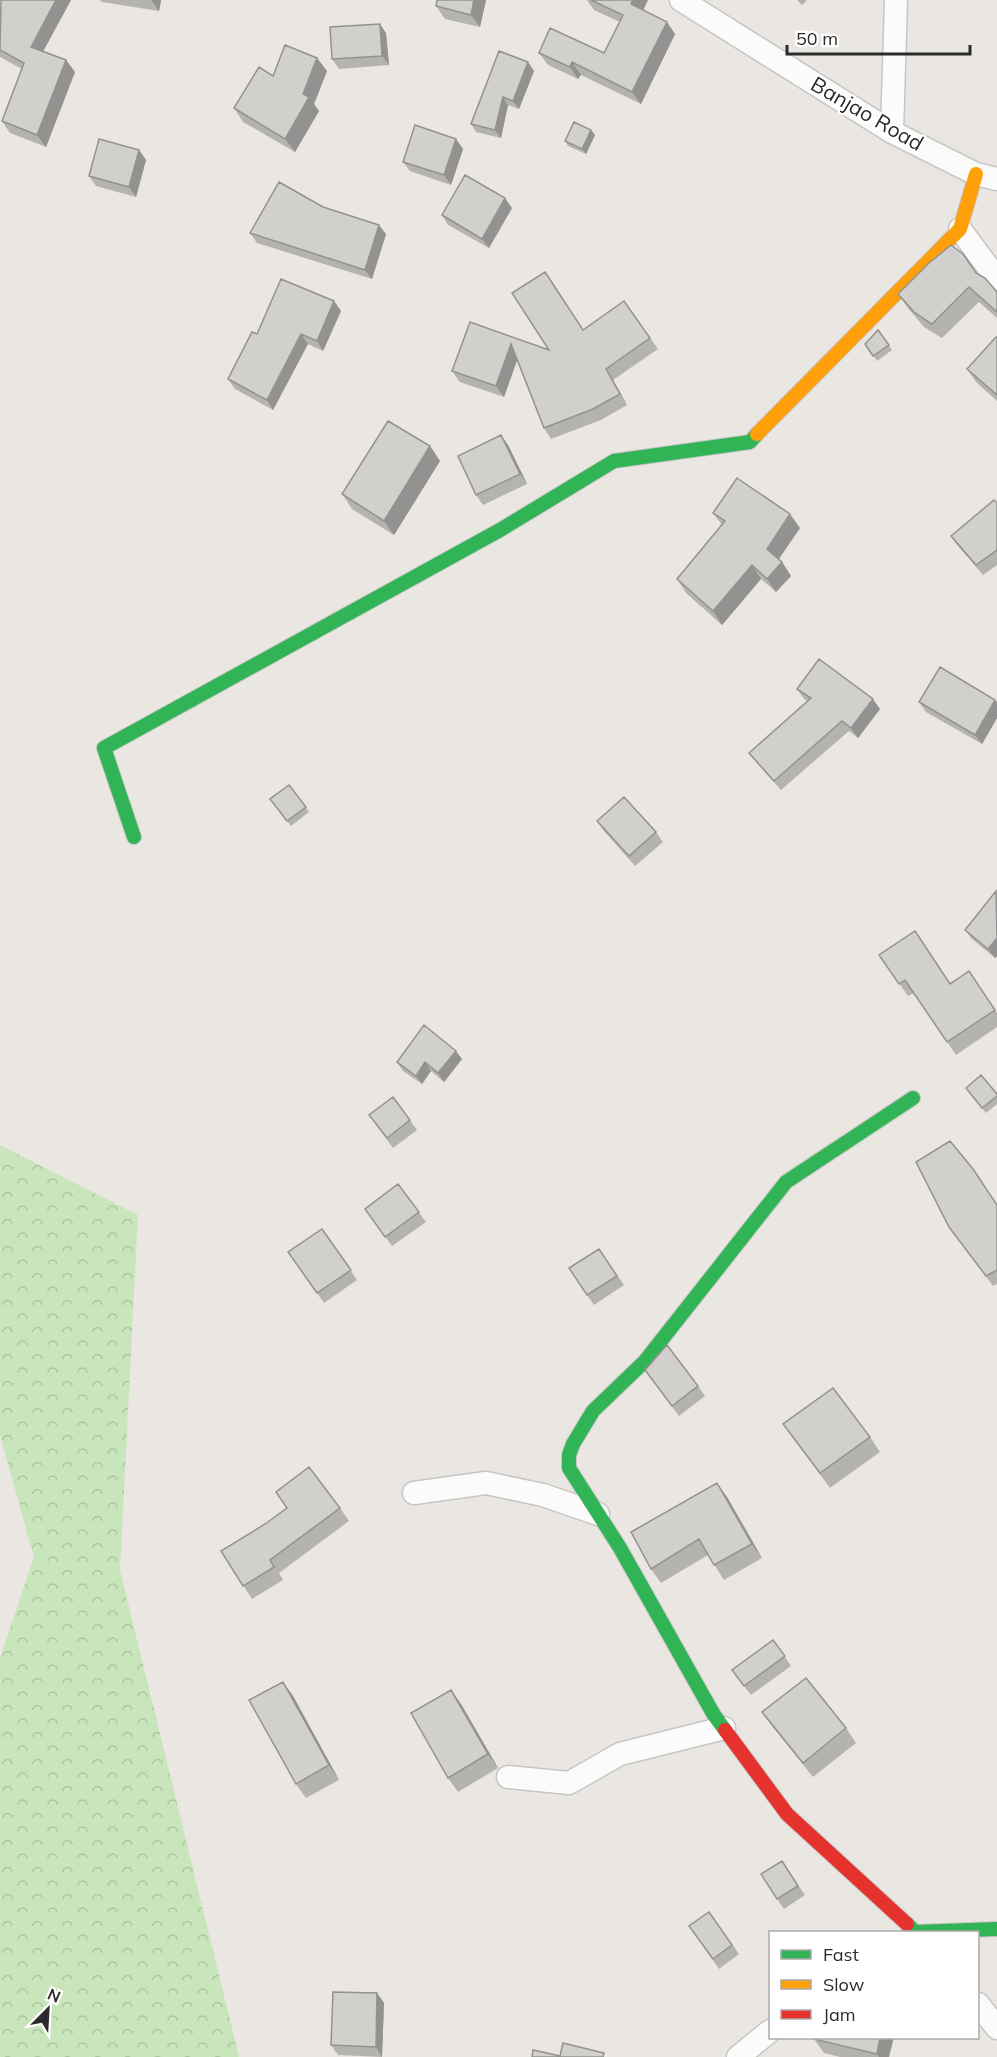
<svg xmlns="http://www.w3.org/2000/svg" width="997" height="2057" viewBox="0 0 997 2057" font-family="Mulish,sans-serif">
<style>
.forest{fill:url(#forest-crowns)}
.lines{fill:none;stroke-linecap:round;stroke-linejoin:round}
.street-casing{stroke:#c7c6c6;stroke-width:25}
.fast-casing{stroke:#c7c6c6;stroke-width:16}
.slow-casing{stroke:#c7c6c6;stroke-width:16}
.jam-casing{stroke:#c7c6c6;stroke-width:16}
.street{stroke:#fcfbfb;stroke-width:22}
.fast{stroke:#30b455;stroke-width:14}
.slow{stroke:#ff9f0a;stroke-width:14}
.jam{stroke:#e5322d;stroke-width:14}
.wall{fill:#b5b3b0}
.shaded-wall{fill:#939290}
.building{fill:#d2d0cd;stroke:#939290;stroke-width:1.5}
.labels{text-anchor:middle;stroke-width:4.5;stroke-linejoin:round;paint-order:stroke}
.street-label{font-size:21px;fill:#2b2b2b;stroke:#fff}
</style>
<defs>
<pattern id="forest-crowns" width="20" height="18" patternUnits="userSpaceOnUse" patternTransform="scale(1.5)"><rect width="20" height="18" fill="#c8e5bb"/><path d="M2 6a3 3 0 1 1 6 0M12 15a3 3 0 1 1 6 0" fill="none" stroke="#acc5a1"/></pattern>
</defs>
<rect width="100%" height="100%" fill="#eae7e2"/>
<path class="forest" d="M 0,1145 L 138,1215 L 120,1570 L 239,2057 L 0,2057 L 0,1658 L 34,1557 L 0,1435 Z"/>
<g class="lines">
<defs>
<path id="street" d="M 681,0 L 892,132 L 976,174 L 997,179
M 892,132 L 896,0
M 960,229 L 997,279
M 414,1493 L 486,1483 L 543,1495 L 598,1514
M 508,1777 L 569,1783 L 620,1754 L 724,1728
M 978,2004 L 997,2028
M 738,2057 L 770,2031"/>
<path id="fast" d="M 134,837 L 104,748 L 500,530 L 614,461 L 750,442 L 757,434
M 725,1730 L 714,1715 L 620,1548 L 569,1468 L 569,1455 L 573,1444 L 593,1411 L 645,1361 L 786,1182 L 913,1098
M 907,1924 L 915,1932 L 997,1929"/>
<path id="slow" d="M 757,434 L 960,229 L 976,174"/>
<path id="jam" d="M 725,1730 L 787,1814 L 907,1924"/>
</defs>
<use href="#street" class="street-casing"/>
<use href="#fast" class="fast-casing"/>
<use href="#slow" class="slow-casing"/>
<use href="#jam" class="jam-casing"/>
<use href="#street" class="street"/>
<use href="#fast" class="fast"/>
<use href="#slow" class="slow"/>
<use href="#jam" class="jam"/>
</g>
<path class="wall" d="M 1,0 L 71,0 L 43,51 L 66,60 L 75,72 L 46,147 L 10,133 L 2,121 L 22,69 L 0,57 Z
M 99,0 L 161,0 L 159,11 L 102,2 Z
M 486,0 L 480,27 L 445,19 L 436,6 Z
M 587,0 L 648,0 L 643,10 L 675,34 L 641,104 L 581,75 L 578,79 L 548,65 L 539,53 L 604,53 L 620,22 L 594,10 Z
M 797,0 L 807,0 L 802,5 Z
M 386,33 L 389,65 L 339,69 L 332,59 Z
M 317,58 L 327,71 L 314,104 L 319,111 L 295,152 L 243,122 L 234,108 L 273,76 Z
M 534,71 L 519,109 L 508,105 L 501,138 L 476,132 L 471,124 Z
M 591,130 L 595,135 L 586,154 L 568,146 L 565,141 Z
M 456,139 L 463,149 L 451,185 L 410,171 L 403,162 Z
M 139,150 L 146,160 L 136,197 L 96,186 L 89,176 Z
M 323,207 L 386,234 L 372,279 L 257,243 L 250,233 Z
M 512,208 L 489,248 L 448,225 L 442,215 Z
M 976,273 L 997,292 L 997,318 L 979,302 L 942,338 L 924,327 L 908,308 L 898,294 Z
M 334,301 L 341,311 L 323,351 L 308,344 L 273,410 L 235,389 L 228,379 L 257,334 Z
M 624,301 L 658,349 L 613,380 L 627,405 L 601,420 L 551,439 L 544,428 L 517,360 L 504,397 L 460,382 L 452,371 L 549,350 L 584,330 Z
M 878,330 L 892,350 L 877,361 L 865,344 Z
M 997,338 L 997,401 L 977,383 L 967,369 Z
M 508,445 L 527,484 L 483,505 L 476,495 Z
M 430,446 L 440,461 L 394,535 L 352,509 L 342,494 Z
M 997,503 L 997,565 L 983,575 L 958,546 L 951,536 Z
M 713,513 L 800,528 L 779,559 L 782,562 L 791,576 L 776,592 L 761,579 L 722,625 L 686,593 L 677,579 L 722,525 Z
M 797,689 L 880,709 L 858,738 L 849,731 L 781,790 L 756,762 L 749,753 L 808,701 L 804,699 Z
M 995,700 L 997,702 L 997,718 L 982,744 L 926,712 L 919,702 Z
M 289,785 L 309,812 L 291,826 L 270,799 Z
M 597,821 L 656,832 L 663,842 L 635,866 L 604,831 Z
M 997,892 L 997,956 L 995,958 L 972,939 L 965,930 Z
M 879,955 L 950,983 L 969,971 L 997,1013 L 997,1027 L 956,1055 L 914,993 L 908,996 Z
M 462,1059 L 444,1082 L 431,1071 L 422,1084 L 403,1071 L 397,1062 Z
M 966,1088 L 997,1094 L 997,1104 L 986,1113 Z
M 393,1097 L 417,1130 L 393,1148 L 369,1115 Z
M 398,1184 L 426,1222 L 392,1246 L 365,1209 Z
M 997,1205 L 997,1284 L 993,1286 L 956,1236 Z
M 322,1229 L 357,1280 L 324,1303 L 288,1252 Z
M 599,1249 L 624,1285 L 594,1305 L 569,1268 Z
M 645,1370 L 698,1386 L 705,1396 L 679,1416 Z
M 783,1424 L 870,1437 L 880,1452 L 830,1488 Z
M 727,1497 L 762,1558 L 724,1580 L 708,1555 L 661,1583 L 651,1569 Z
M 340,1508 L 349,1521 L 279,1573 L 283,1580 L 252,1599 L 221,1551 Z
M 773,1640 L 791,1666 L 751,1695 L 732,1670 Z
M 283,1682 L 293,1696 L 339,1780 L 306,1798 L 296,1784 Z
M 461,1704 L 498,1768 L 458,1792 L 448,1778 Z
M 762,1712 L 846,1728 L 856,1743 L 813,1777 L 772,1726 Z
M 782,1861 L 805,1895 L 784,1909 L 777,1899 Z
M 709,1912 L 739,1954 L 719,1969 L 689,1926 Z
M 377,1993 L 384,2003 L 382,2057 L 338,2055 L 331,2045 Z
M 814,2039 L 889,2057 L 840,2057 L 824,2053 Z"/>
<path class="shaded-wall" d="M 56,0 L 71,0 L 39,59 L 31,47 Z
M 151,0 L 161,0 L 159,11 Z
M 474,0 L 486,0 L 480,27 L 471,15 Z
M 633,0 L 648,0 L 640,17 L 631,4 Z
M 667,22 L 675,34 L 641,104 L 632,92 Z
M 380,24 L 386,33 L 389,65 L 382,56 Z
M 317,58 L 327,71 L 314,104 L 319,111 L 295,152 L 285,139 Z
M 66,60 L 75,72 L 46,147 L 37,135 Z
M 528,62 L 534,71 L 519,109 L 513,101 Z
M 572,62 L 581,75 L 578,79 L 570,67 Z
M 503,97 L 508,105 L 501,138 L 495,130 Z
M 591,130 L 595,135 L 586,154 L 582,149 Z
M 456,139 L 463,149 L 451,185 L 444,175 Z
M 139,150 L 146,160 L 136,197 L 129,187 Z
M 505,198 L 512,208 L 489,248 L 482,239 Z
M 379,225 L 386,234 L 372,279 L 365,270 Z
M 334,301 L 341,311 L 323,351 L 317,341 Z
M 301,334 L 308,344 L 273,410 L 267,400 Z
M 511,344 L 519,355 L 504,397 L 496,386 Z
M 606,369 L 613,380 L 627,405 L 620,394 Z
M 501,435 L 508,445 L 527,484 L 520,474 Z
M 430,446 L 440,461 L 394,535 L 384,521 Z
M 790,514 L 800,528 L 776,563 L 767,549 Z
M 782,562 L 791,576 L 776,592 L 767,579 Z
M 752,565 L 761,579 L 722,625 L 713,611 Z
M 873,699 L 880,709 L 858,738 L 851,728 Z
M 995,700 L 997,702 L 997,718 L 982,744 L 975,735 Z
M 997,938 L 997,956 L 995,958 L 988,949 Z
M 456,1051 L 462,1059 L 444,1082 L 438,1073 Z
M 425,1062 L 431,1071 L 422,1084 L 416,1076 Z
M 717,1483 L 727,1497 L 762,1558 L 752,1544 Z
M 283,1682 L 293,1696 L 339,1780 L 329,1765 Z
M 451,1690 L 461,1704 L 498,1768 L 488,1754 Z
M 377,1993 L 384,2003 L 382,2057 L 376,2047 Z
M 880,2037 L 894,2037 L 889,2057 L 879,2057 L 877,2054 Z"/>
<path class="building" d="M 1,0 L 56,0 L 31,47 L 66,60 L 37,135 L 2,121 L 24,63 L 0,50 Z
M 437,0 L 474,0 L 471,15 L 436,6 Z
M 591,0 L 633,0 L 631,4 L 667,22 L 632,92 L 572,62 L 570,67 L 539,53 L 550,28 L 604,53 L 623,15 Z
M 380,24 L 382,56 L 332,59 L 330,27 Z
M 285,45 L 317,58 L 303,94 L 309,97 L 285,139 L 234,108 L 259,67 L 273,76 Z
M 499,51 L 528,62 L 513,101 L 503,97 L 495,130 L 471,124 Z
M 574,122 L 591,130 L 582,149 L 565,141 Z
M 415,125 L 456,139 L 444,175 L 403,162 Z
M 99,139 L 139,150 L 129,187 L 89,176 Z
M 465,175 L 505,198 L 482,239 L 442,215 Z
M 279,182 L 323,207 L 379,225 L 365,270 L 250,233 Z
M 951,245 L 963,254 L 976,273 L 985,278 L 997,292 L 997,312 L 969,287 L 932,324 L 914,312 L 898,294 L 929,263 Z
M 545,272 L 583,330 L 624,301 L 650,338 L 606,369 L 620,394 L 593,409 L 544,428 L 511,344 L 496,386 L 452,371 L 470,322 L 549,350 L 512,293 Z
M 281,279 L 334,301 L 317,341 L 301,334 L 267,400 L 228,379 L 252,332 L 257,334 Z
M 878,330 L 889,345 L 873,356 L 865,344 Z
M 996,337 L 997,338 L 997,395 L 967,369 Z
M 388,421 L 430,446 L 384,521 L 342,494 Z
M 501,435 L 520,474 L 476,495 L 458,456 Z
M 737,478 L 790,514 L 767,549 L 782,562 L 767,579 L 752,565 L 713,611 L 677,579 L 725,521 L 713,513 Z
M 994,500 L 997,503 L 997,550 L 976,565 L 951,536 Z
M 819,659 L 873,699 L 851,728 L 842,721 L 774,781 L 749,753 L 811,698 L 797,689 Z
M 940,667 L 995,700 L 975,735 L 919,702 Z
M 289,785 L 306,807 L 287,821 L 270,799 Z
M 624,797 L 656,832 L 629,856 L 597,821 Z
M 996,891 L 997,938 L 988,949 L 965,930 Z
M 915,931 L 950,984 L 969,971 L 995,1010 L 947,1042 L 905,980 L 899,984 L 879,955 Z
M 424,1025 L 456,1051 L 438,1073 L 425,1062 L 416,1076 L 397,1062 Z
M 981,1075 L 997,1094 L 997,1096 L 982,1108 L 966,1088 Z
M 393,1097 L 410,1120 L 387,1138 L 369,1115 Z
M 950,1141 L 973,1169 L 997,1205 L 997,1270 L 986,1276 L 949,1227 L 916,1162 Z
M 398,1184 L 419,1212 L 385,1237 L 365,1209 Z
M 322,1229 L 351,1270 L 317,1293 L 288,1252 Z
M 599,1249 L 617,1276 L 587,1295 L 569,1268 Z
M 667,1345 L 698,1386 L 672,1406 L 645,1370 Z
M 833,1388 L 870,1437 L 820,1473 L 783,1424 Z
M 309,1467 L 340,1508 L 270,1560 L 274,1567 L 243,1586 L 221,1551 L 265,1524 L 287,1508 L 276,1492 Z
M 717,1483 L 752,1544 L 714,1565 L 699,1539 L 651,1569 L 631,1532 Z
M 773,1640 L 785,1656 L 744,1686 L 732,1670 Z
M 806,1678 L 846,1728 L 803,1763 L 762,1712 Z
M 283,1682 L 329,1765 L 296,1784 L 249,1700 Z
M 451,1690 L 488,1754 L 448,1778 L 411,1713 Z
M 782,1861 L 798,1886 L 777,1899 L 761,1874 Z
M 709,1912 L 732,1945 L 713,1959 L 689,1926 Z
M 333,1992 L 377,1993 L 376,2047 L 331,2045 Z
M 814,2037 L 880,2037 L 877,2054 L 814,2039 Z
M 563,2043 L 604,2053 L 603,2057 L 532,2057 L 533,2050 L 560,2056 Z"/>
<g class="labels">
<g class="street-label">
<text transform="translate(867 114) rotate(30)" y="7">Banjao Road</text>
</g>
</g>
<rect x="769" y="1931" width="210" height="108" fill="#ffffff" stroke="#aaaaaa" stroke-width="1.5"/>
<rect x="781" y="1950" width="30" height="9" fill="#30b455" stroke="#aaaaaa" stroke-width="1.5"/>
<text x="823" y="1961" font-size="18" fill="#2b2b2b">Fast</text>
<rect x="781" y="1980" width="30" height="9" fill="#ff9f0a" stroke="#aaaaaa" stroke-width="1.5"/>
<text x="823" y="1991" font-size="18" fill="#2b2b2b">Slow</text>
<rect x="781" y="2010" width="30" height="9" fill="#e5322d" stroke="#aaaaaa" stroke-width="1.5"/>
<text x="823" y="2021" font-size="18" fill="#2b2b2b">Jam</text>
<g transform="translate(48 2009) rotate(24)" stroke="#ffffff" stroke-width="4.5" paint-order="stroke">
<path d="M0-4.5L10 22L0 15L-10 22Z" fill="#2b2b2b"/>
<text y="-9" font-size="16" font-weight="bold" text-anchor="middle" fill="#2b2b2b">N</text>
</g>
<path d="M787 45v9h183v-9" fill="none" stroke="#2b2b2b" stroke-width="3"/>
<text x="796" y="45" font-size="18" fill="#2b2b2b" stroke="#ffffff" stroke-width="4.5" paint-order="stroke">50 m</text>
</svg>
